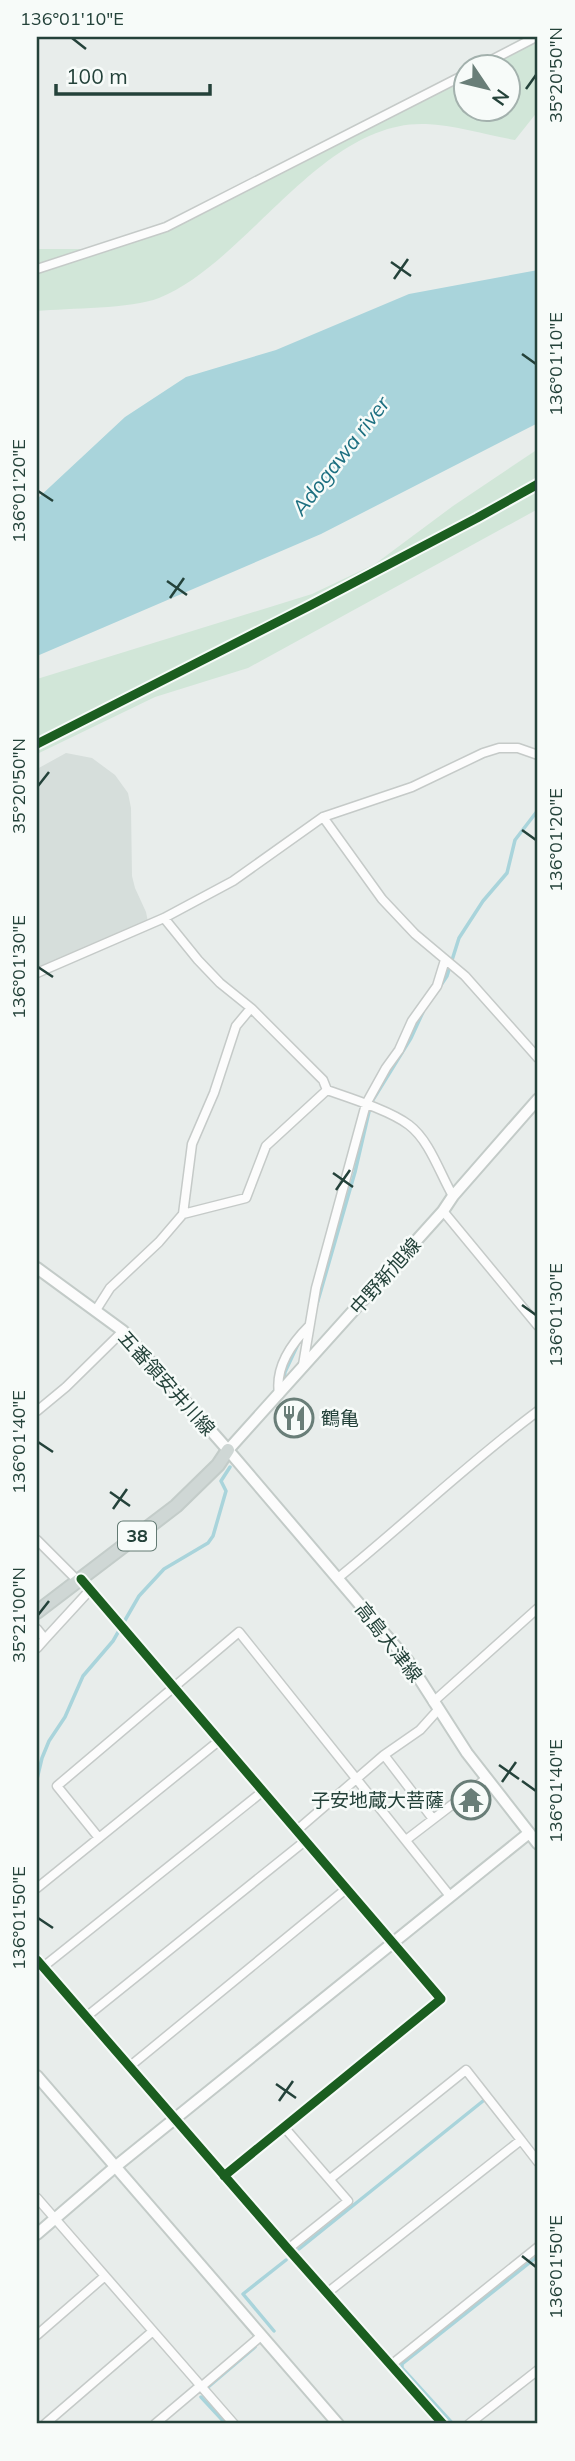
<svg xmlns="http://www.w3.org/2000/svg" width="575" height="2461" viewBox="0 0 575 2461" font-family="Mulish,'Noto Sans JP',sans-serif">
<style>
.built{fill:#d6dedb}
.green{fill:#d1e6d8}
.water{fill:#a9d4db}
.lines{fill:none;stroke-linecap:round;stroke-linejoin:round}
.stream{stroke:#a9d4db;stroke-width:3.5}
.street-casing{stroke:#c5cac8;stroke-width:11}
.secondary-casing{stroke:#c3cbc8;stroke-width:14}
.primary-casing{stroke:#c3ccc9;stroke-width:16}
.street{stroke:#fcfcfc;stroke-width:8}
.secondary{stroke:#fcfcfc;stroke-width:10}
.primary{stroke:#cfd7d5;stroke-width:12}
.cycleway-casing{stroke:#f7fbf9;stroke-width:13}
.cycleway{stroke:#1b5e20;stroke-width:9}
.ticks{fill:none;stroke:#24423a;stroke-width:2.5}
.labels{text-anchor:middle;stroke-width:5;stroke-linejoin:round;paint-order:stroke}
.shield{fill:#f7fbf9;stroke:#637a73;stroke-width:2}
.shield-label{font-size:18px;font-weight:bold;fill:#24423a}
.street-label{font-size:19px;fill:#24423a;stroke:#f7fbf9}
.poi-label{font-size:19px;fill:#24423a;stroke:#f7fbf9;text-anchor:start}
.water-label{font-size:21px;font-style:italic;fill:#1c6f80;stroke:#f7fbf9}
.neatline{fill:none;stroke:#24423a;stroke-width:2.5}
.ticks-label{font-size:18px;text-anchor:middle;fill:#24423a}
</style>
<rect width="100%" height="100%" fill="#e8edeb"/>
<path class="built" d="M 66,753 L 92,758 L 115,775 L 128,793 L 131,808 L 132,876 L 135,888 L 146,912 L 148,922 L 37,969 L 37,769 Z"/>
<path class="green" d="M 527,37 L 538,37 L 538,111 L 515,140 C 487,135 454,125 426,124 C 321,120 247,263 159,298 C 131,309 69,308 37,311 L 37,249 L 102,249 L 129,242 L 466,74 L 466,108 L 508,108 L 508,66 L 479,66 Z
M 538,449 L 538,509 L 248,668 L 155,697 L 37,754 L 37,679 L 312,594 L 375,564 L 453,506 Z"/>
<path class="water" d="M 538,270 L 538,423 L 321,534 L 37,656 L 37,499 L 125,417 L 186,377 L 276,350 L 409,294 Z"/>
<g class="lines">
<path class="stream" d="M 439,988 L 447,976 L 459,938 L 483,901 L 507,873 L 515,840 L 538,810
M 317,1304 L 355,1172 L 371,1103 L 411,1038 L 423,1012
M 284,1379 L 285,1372 L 299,1342
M 37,1779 L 42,1758 L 49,1741 L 65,1717 L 83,1676 L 113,1641 L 139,1596 L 164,1569 L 208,1543 L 213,1536 L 226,1491 L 221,1481 L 230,1467
M 299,2249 L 483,2101
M 274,2331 L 243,2294 L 286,2260
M 207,2388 L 255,2347
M 201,2397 L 226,2424
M 453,2424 L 402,2368 L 402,2364 L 538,2256"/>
<defs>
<path id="street" d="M 480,66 L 536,37
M 37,269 L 166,227 L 466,74
M 37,744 L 311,605 L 477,518 L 538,484
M 323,817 L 382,899 L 415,934 L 465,976 L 538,1058
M 164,918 L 198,960 L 220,983 L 251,1008 L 323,1080 L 327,1090 C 350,1098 391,1111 409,1125 C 430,1141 440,1174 453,1196
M 37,973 L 164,918 L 233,881 L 323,817 L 412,787 L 483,753 L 499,748 L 518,748 L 538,755
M 443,1211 L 538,1326
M 183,1214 L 246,1198 L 266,1146 L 327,1090
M 96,1310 L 110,1288 L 159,1242 L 183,1214 L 192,1144 L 214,1093 L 236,1026 L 251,1008
M 303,1365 L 316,1288 L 366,1104 L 386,1068 L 399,1050 L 412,1021 L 437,986 L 445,960
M 279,1394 C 275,1368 291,1344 309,1326
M 37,1411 L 66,1387 L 123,1331
M 37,1540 L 78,1581
M 338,1578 C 406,1523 468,1463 538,1411
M 81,1579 L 441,1999 L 224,2176
M 37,1629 L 45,1639 L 37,1648
M 45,1639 L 90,1590
M 433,1702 L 538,1608
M 384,1755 L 433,1819
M 296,1831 L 384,1755 L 420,1730 L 438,1710
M 99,1838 L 57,1786 L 239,1632 L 450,1896
M 406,1840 L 487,1778
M 37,1888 L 220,1740
M 37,1960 L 288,2249 L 443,2424
M 43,1967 L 262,1792
M 86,2017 L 305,1841
M 129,2067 L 346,1889
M 284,2127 L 348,2201 L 288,2249
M 330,2179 L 466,2070 L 521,2140
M 37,2198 L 234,2424
M 327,2293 L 521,2140 L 538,2162
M 37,2335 L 105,2276
M 391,2365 L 538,2247
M 201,2387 L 261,2336
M 45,2424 L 153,2331
M 155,2424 L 200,2386
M 469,2424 L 538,2370"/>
<path id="secondary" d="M 37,1268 L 123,1331 L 228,1450 L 408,1661 L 467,1753 L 538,1844
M 228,1450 L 443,1211 L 453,1196 L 538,1099
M 37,2076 L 338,2424
M 37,2234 L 115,2167 L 529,1833"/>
<path id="primary" d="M 37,1612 L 176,1506 L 218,1465 L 228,1450"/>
</defs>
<use href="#street" class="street-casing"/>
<use href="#secondary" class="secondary-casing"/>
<use href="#primary" class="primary-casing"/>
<use href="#street" class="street"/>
<use href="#secondary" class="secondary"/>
<use href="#primary" class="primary"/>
<defs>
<path id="cycleway" d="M 37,744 L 311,605 L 477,518 L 538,484
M 81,1579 L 441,1999 L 224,2176
M 37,1960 L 288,2249 L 443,2424"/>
</defs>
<use href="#cycleway" class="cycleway-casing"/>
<use href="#cycleway" class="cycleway"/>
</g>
<path class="ticks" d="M 72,38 L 86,49M 526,89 L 536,75M 391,262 L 411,276M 394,279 L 408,259M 522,354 L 536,364M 38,491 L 53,501M 167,581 L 187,595M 170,598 L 184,578M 38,786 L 49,772M 522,830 L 536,840M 38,967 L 53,977M 333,1173 L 353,1187M 336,1190 L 350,1170M 522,1305 L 536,1315M 38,1442 L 53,1452M 110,1492 L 130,1506M 113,1509 L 127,1489M 38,1615 L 49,1601M 499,1765 L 519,1779M 522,1781 L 536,1791M 502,1782 L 516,1762M 38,1918 L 53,1928M 276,2084 L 296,2098M 279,2101 L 293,2081M 522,2256 L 536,2267"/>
<defs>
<symbol id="restaurant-ring" viewBox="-11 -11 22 22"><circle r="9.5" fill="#f7fbf9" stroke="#697e78" stroke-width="1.5"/><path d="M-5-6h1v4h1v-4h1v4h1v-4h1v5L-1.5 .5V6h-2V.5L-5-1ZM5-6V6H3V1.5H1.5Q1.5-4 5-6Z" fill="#697e78"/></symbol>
<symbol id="temple-ring" viewBox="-11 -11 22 22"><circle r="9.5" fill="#f7fbf9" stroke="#697e78" stroke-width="1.5"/><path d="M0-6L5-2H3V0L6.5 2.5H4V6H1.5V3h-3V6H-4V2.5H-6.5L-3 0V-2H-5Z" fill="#697e78"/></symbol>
</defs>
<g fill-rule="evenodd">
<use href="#restaurant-ring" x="272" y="1396" width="44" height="44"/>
<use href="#temple-ring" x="449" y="1778" width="44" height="44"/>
</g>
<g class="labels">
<rect class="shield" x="118" y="1521.5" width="38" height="29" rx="5"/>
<g class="shield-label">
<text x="137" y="1542">38</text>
</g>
<g class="street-label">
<text transform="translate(385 1276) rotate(-48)" y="7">中野新旭線</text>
<text transform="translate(167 1383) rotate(48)" y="7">五番領安井川線</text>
<text transform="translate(389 1642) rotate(52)" y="7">高島大津線</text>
</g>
<g class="poi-label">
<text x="321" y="1425">鶴亀</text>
<text x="444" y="1807" text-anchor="end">子安地蔵大菩薩</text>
</g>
<g class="water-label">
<text transform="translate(341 456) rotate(-52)" y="7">Adogawa river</text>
</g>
</g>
<rect width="575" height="2461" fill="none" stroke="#f7fbf9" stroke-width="77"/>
<g transform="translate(487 88) rotate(125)"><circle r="33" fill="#f7fbf9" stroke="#a3b1ad" stroke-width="2"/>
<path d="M0-5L12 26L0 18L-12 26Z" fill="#697e78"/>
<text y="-10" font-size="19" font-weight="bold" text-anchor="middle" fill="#24423a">N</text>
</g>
<path d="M56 84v10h154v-10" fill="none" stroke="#24423a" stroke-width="3.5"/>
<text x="66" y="84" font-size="21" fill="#24423a" stroke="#f7fbf9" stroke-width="5" paint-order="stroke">100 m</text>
<rect x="38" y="38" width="498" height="2384" class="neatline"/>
<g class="ticks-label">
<text x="72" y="25">136°01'10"E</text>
<text transform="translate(556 75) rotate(-90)" y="6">35°20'50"N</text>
<text transform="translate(556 364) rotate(-90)" y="6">136°01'10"E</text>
<text transform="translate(19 491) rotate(-90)" y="6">136°01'20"E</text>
<text transform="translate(19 786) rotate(-90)" y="6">35°20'50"N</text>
<text transform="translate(556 840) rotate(-90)" y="6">136°01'20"E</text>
<text transform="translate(19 967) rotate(-90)" y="6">136°01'30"E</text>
<text transform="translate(556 1315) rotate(-90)" y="6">136°01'30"E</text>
<text transform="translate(19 1442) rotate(-90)" y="6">136°01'40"E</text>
<text transform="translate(19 1615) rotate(-90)" y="6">35°21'00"N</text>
<text transform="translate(556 1791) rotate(-90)" y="6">136°01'40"E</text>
<text transform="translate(19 1918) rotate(-90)" y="6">136°01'50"E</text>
<text transform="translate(556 2267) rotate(-90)" y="6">136°01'50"E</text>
</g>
</svg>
